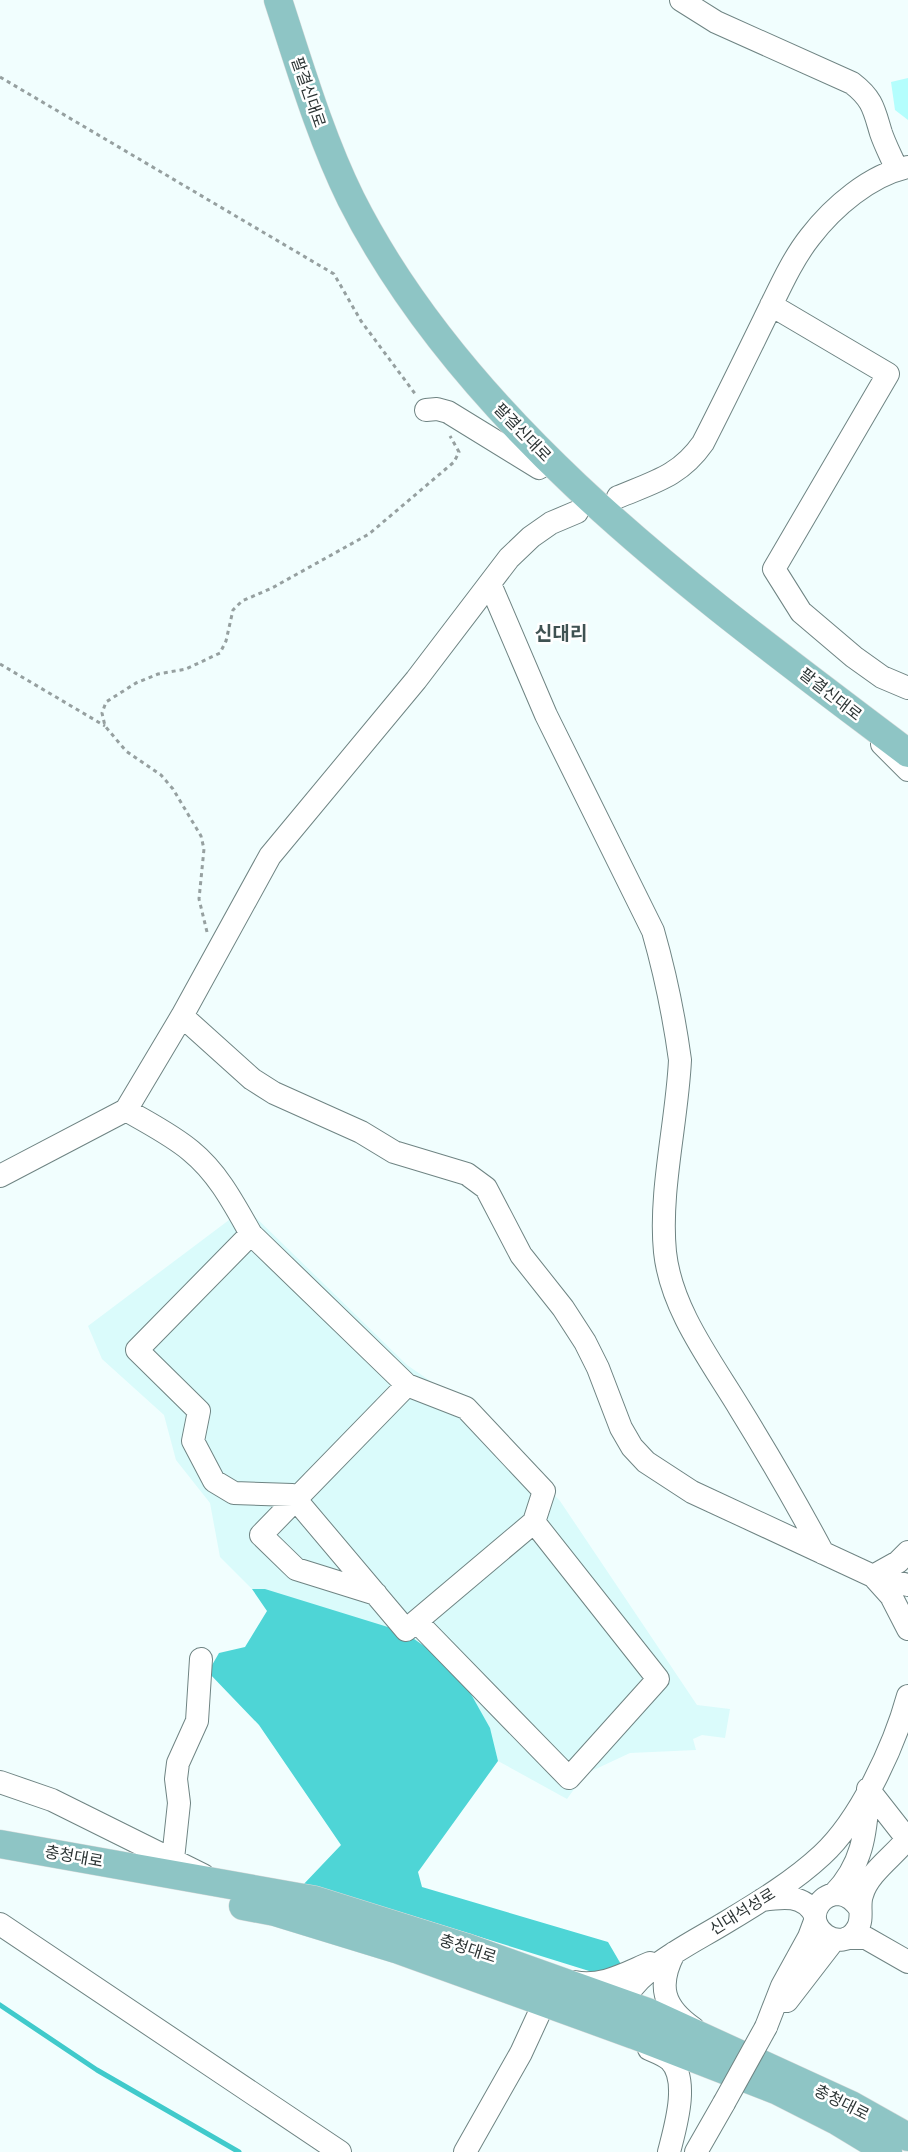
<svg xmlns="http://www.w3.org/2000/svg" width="908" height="2152" viewBox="0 0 908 2152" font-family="'Roboto Condensed','Noto Sans KR',sans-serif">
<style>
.built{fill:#dafbfb}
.green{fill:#b4fefd}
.forest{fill:#4ed5d6}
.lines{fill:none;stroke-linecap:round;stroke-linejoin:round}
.stream{stroke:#40cacb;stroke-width:5}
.minor-casing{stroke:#6f8483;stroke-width:24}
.major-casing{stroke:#d9dbdb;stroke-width:29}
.path{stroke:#96a0a0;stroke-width:3;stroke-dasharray:4 4;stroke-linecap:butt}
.minor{stroke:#fff;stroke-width:22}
.major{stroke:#8ec5c5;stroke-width:28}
.minor-bridge-casing{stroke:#6f8483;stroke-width:24;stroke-linecap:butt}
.minor-bridge{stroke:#fff;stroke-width:22}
.labels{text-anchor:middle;stroke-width:5;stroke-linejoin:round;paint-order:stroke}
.street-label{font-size:16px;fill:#2d3535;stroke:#fff}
.quarter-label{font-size:19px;font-weight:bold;fill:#3f5252;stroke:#fff}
</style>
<rect width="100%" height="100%" fill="#f1fefe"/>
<path class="built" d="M 244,1206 L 407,1365 L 477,1413 L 560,1501 L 697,1705 L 730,1709 L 725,1738 L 702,1735 L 693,1739 L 696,1750 L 630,1753 L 585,1774 L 567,1799 L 498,1761 L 489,1728 L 265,1589 L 252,1589 L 220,1557 L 210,1503 L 176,1460 L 164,1415 L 102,1359 L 88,1326 L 233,1217 Z"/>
<path class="green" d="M 908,78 L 908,120 L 895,110 L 891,82 Z"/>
<path class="forest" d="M 252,1589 L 265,1589 L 404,1632 L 437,1655 L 467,1687 L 490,1728 L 498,1761 L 418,1872 L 422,1887 L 608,1942 L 622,1966 L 602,1975 L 400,1912 L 301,1887 L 341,1845 L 259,1725 L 208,1672 L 219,1653 L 245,1647 L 267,1611 Z"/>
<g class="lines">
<path class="stream" d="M 0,2005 L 97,2070 L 239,2152"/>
<defs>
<path id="minor" d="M 681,0 L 716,22 L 852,83 C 873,99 874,110 881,133 C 885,145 892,158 897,170
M 771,305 L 888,374 L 774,569 L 801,612 L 854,657 L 882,677 L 908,688
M 426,410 L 437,409 L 448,412 L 539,468 L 550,461
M 618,497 C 654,482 680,476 703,443 C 724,402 744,361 764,320 C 778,292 791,261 810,237 C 833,207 870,175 908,167
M 490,584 L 546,715 L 653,931 C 665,973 674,1016 680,1060 C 677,1122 659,1192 665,1252 C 671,1309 711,1361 740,1409 C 769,1456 797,1504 823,1553
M 882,744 L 908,770
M 182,1016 L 252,1079 L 274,1093 L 361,1132 L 394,1152 L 467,1174 L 486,1188 L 521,1255 L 563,1308 L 585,1342 L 598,1368 L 621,1428 L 632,1447 L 646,1462 L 692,1492 L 873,1576 L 908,1585
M 126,1110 C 148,1123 172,1135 191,1151 C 218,1173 234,1204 251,1234 L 137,1350 L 199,1411 L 193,1441 L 214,1481 L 234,1493 L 292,1495 L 406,1630 L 534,1522 L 544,1491 L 466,1408 L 407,1385 L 251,1234
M 0,1176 L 126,1110 L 182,1016 L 270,856 L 416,680 L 509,558 L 531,537 L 551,523 L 577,512
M 908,1552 L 898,1562 L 873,1576 L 891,1596 L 908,1629
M 376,1594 L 296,1569 L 261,1535 L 407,1385
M 417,1622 L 569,1778 L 658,1679 L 534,1522
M 0,1782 L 52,1800 L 203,1875
M 868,1789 L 908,1840
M 173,1859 L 179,1803 L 176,1779 L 178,1763 L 197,1721 L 201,1659
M 834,1894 C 862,1865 866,1834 868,1795
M 762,1900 C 783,1897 804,1894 815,1915
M 860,1909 C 855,1901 849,1895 839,1894 C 831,1894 824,1897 819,1904 C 802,1929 842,1955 857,1929 C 864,1919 858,1906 862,1895 C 868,1873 894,1856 908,1838
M 0,1924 L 340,2152
M 847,1938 L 866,1938 L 908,1962
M 674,1953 C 657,1986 663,2007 693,2028
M 574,1982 C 601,1988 626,1973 650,1963
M 787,2001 L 834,1940
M 614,2016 C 636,1967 686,1947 728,1921 C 761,1901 794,1881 822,1855 C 860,1820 894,1747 908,1696
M 766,2027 L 782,1986 L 809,1937 L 815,1921
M 649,2049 C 656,2052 664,2055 670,2060 C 690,2080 675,2128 669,2152
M 465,2152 L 521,2053 L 544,2003
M 696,2152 L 724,2103"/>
<path id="major" d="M 278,0 C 300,67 320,136 351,199 C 468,431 705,599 908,753
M 0,1844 L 315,1900 L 465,1947 L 650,2013 L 851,2105 L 908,2137
M 243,1906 L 275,1912 L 399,1950 L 634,2035 L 778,2091 L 837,2121 L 888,2152"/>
</defs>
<use href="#minor" class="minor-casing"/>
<use href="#major" class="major-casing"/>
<path class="path" d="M 0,77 L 334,274 L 361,321 L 416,395
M 0,664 L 105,726
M 207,932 L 199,899 L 204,849 L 201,836 L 173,789 L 161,775 L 126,751 L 105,726 L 102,713 L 106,702 L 136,683 L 158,674 L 186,669 L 220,653 L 226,641 L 233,610 L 242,601 L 272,588 L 369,534 L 454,462 L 459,452 L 450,436"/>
<use href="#minor" class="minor"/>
<use href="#major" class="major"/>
<defs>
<path id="minor-bridge" d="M 724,2103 L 766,2027"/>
</defs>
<use href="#minor-bridge" class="minor-bridge-casing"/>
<use href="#minor-bridge" class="minor-bridge"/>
</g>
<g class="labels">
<g class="street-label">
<text transform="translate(309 92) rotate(71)" y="6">팔결신대로</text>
<text transform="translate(523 432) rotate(46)" y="6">팔결신대로</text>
<text transform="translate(831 694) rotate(38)" y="6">팔결신대로</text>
<text transform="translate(74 1856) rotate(10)" y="6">충청대로</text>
<text transform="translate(742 1911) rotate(-32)" y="6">신대석성로</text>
<text transform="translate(468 1948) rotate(18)" y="6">충청대로</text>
<text transform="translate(842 2102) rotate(27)" y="6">충청대로</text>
</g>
<g class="quarter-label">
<text x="561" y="640">신대리</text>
</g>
</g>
</svg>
